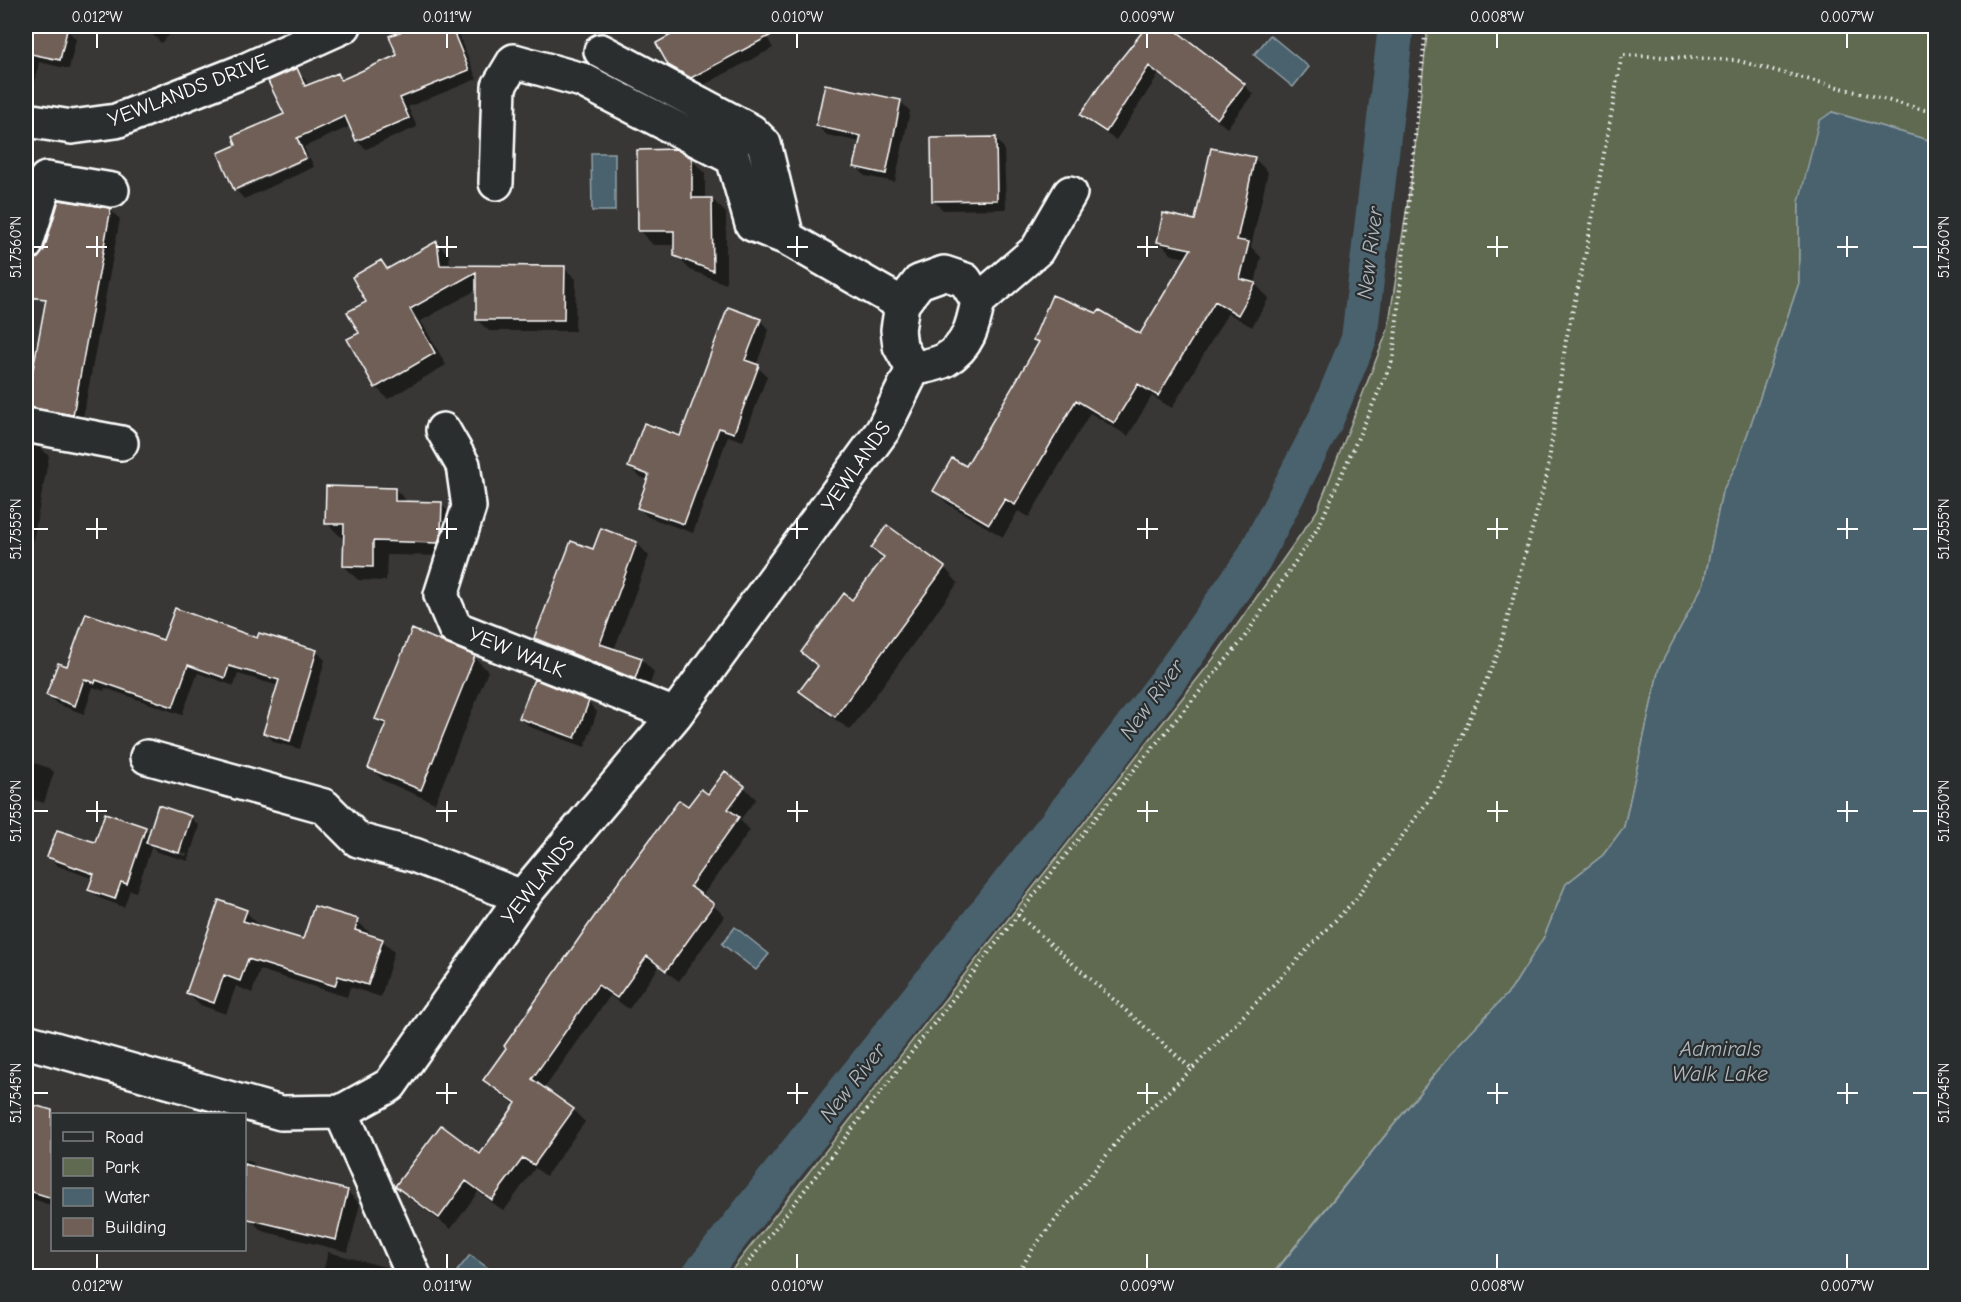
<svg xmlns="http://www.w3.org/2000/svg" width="1961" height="1302" viewBox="0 0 1961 1302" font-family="'Comic Neue',sans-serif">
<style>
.green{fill:#606a51;stroke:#b0b4a8;stroke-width:1.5}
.water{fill:#4a626e;stroke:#92a1a8;stroke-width:1.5}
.shadow{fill:#0007;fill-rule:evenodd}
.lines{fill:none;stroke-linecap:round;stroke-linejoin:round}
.canal{stroke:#4a626e;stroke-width:36}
.building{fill:#6f5f57;stroke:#fff;stroke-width:1.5}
.minor-casing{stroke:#fff;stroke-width:38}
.path{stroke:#fff;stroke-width:4;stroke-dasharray:1.5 4.5;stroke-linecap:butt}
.minor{stroke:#2a2d2e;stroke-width:33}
.ticks{fill:none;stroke:#fff;stroke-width:2}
.labels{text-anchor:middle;stroke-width:4.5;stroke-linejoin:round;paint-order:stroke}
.street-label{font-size:21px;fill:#fff;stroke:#2a2d2e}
.water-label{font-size:22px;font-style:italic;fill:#aeb8be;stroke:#2a2d2e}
.neatline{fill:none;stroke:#fff;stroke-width:2}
.ticks-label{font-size:15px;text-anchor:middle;fill:#fff}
</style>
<rect width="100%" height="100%" fill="#383736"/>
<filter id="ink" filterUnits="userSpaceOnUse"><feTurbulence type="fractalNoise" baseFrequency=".0167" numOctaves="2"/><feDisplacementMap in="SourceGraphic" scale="12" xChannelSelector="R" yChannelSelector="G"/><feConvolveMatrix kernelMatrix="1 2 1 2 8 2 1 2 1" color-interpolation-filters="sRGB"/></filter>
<g filter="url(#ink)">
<path class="green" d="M 1428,26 L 1935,26 L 1935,142 L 1832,112 L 1799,202 L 1799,283 L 1738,462 L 1722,492 L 1704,583 L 1659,668 L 1624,827 L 1603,855 L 1566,884 L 1544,937 L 1511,990 L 1460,1043 L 1271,1276 L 727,1276 L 1213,659 L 1317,511 L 1388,329 L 1412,174 Z"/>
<path class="water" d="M 1270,35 L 1309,67 L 1293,87 L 1254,55 Z
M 1832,112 L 1935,142 L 1935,1276 L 1272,1276 L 1460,1043 L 1511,990 L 1544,937 L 1566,884 L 1603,855 L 1624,827 L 1659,668 L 1704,583 L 1722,492 L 1738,462 L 1799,283 L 1799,202 L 1819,121 Z
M 591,153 L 615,153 L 615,211 L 592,211 Z
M 735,927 L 769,954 L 756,970 L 722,944 Z
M 470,1255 L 499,1276 L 465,1276 L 457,1271 Z"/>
<path class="shadow" d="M 26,26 L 49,26 L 66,29 L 76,39 L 69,69 L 39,62 L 35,82 L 26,79 Z
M 144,26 L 179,26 L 161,43 Z
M 288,26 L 323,26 L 300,37 Z
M 420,26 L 455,26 L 477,79 L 408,107 L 417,127 L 366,149 L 357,141 L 351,126 L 304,147 L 308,156 L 237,188 L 237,191 L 310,158 L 314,167 L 244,199 L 236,190 L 220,154 L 238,146 L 286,115 L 296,70 L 305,79 L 309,87 L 337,74 L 343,80 L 399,56 L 391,37 Z
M 690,26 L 761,26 L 773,48 L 702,86 L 679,74 L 669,64 L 658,43 Z
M 1148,26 L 1168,26 L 1244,85 L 1253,94 L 1227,128 L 1159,74 L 1116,140 L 1091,124 L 1082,115 L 1101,86 Z
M 901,102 L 910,111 L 895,182 L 865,176 L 856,166 L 861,142 L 827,135 L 817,126 Z
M 995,138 L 1004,148 L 1006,209 L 943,210 L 934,201 Z
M 691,159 L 705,173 L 705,199 L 712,199 L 726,213 L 726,284 L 690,270 L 676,255 L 675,245 L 653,245 L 639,230 Z
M 1255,159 L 1268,172 L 1251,247 L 1261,257 L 1255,284 L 1269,298 L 1252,327 L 1228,313 L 1172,408 L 1152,396 L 1128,436 L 1090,413 L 1029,517 L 1018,511 L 1003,537 L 948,504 L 935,491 L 966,468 L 1040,344 L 1035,340 L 1141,336 L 1187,258 L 1172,255 L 1159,241 L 1196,222 Z
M 26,169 L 30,169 L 39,179 L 26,220 Z
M 110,210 L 120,219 L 82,423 L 37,416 L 28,406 Z
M 437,243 L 449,255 L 450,267 L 564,268 L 576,279 L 575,331 L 489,331 L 477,320 L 478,289 L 421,321 L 446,365 L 388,399 L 376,387 L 361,333 L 368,302 L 381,262 L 389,270 Z
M 760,320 L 769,330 L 756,366 L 767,376 L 743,441 L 728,436 L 693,533 L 648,517 L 638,507 L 648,480 L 639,476 L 629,467 L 681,438 Z
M 26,445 L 41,448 L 49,456 L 26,577 Z
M 395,489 L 409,503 L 441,504 L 455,518 L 452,556 L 387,555 L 386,581 L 358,580 L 344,566 L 345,538 L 341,537 L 327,523 Z
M 888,527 L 945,568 L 958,583 L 850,730 L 815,705 L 801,691 L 819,668 L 802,652 L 853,602 L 884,559 L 873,547 Z
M 637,543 L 649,556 L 614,650 L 641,659 L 654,672 L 648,691 L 549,651 L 536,638 L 594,551 Z
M 258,640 L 316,651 L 325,660 L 300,749 L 274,742 L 265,732 L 279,686 L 238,674 L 234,686 L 198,673 L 182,715 L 105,688 L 104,691 L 93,687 L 84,714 L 57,704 L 48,695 L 68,668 L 164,642 Z
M 474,657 L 488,671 L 435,803 L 384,781 L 370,767 L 385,727 L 377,719 Z
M 588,702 L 597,712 L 585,747 L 530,727 L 521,718 Z
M 26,760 L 49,768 L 54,772 L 44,803 L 26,797 Z
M 725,773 L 744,787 L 756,799 L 740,820 L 750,830 L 702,896 L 725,916 L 679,981 L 659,967 L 629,1009 L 610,996 L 544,1089 L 573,1110 L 585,1122 L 546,1176 L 535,1168 L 504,1211 L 478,1192 L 451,1229 L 409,1198 L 397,1186 L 480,1156 L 516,1105 L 496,1091 L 485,1079 L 688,808 L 708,796 Z
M 190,817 L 199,826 L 188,861 L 157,852 L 152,846 L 136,892 L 130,890 L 124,907 L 99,898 L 90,889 L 94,879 L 58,866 L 49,857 L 145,829 L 150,834 ZM 157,844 L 187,854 L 186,856 L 157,848 Z
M 246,912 L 258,924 L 257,927 L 304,941 L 357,921 L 370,933 L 369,936 L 382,940 L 394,952 L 381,997 L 350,987 L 347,997 L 260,970 L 252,993 L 236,986 L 226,1014 L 200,1005 L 187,992 Z
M 26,1104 L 61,1114 L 52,1114 L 52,1206 L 26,1196 Z
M 244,1160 L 252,1162 L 258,1169 L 347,1191 L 360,1204 L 348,1252 L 262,1231 L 244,1213 Z
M 328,1252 L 389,1268 L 397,1276 L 322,1276 Z"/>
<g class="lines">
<path class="canal" d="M 699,1276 L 1101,768 L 1166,683 L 1253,560 L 1326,419 L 1359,339 L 1396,26"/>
</g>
<path class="building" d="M 26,26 L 68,26 L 60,60 L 26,53 Z
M 416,26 L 451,26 L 469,70 L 400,98 L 409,118 L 356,141 L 345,116 L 297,138 L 306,158 L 234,190 L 218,153 L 236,145 L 233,136 L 284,114 L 268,81 L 297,68 L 305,86 L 338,73 L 341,80 L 397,55 L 389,36 Z
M 687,26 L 788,26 L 691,78 L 668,65 L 656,43 Z
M 1147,26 L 1170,26 L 1245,84 L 1217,119 L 1149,66 L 1106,132 L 1080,115 L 1100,85 Z
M 825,84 L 901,100 L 886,174 L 854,167 L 861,136 L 816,126 Z
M 996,137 L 997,200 L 932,201 L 931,138 Z
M 1211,148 L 1255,157 L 1237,240 L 1249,242 L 1240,279 L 1256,283 L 1238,315 L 1215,301 L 1158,396 L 1138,384 L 1114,423 L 1076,400 L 1015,505 L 1005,499 L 989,524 L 933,491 L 952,458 L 966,466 L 976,449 L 1039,342 L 1033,340 L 1052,295 L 1097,313 L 1100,310 L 1140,334 L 1191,249 L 1157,242 L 1163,213 L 1195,220 Z
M 676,149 L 692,158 L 692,198 L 712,198 L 713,271 L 674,256 L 674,231 L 638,231 L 637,150 Z
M 59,200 L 111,208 L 73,415 L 26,407 L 46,299 L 26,297 L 26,262 L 31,262 L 38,258 L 44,250 Z
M 437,241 L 440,265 L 565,266 L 564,320 L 476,320 L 476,272 L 410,309 L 435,353 L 375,388 L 347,339 L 359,333 L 347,312 L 366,302 L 352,277 L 381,260 L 387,269 Z
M 728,307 L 761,319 L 745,360 L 759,365 L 734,433 L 719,428 L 684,524 L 637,508 L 649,475 L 628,467 L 644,423 L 680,436 Z
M 326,486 L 395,488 L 395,501 L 442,502 L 441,533 L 438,543 L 373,541 L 373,567 L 343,566 L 344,524 L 325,524 Z
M 887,525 L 945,567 L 835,717 L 799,691 L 818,666 L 801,652 L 844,593 L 852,600 L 884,557 L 871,548 Z
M 601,528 L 637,542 L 600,644 L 642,658 L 635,679 L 534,638 L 571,541 L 593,549 Z
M 175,608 L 257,638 L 259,633 L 317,650 L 290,741 L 263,733 L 279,680 L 229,666 L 225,678 L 188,665 L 173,707 L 96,680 L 95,683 L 84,679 L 75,706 L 46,695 L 58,663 L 67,666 L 86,613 L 163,640 Z
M 412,629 L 475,656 L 421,790 L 368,768 L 386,723 L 375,719 Z
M 534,679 L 589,701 L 575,738 L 519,718 Z
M 725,771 L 745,786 L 728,809 L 739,817 L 690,886 L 714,904 L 666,971 L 647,956 L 617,998 L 598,985 L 532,1079 L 574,1109 L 534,1165 L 523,1158 L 492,1200 L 466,1181 L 439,1218 L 395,1186 L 441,1125 L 480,1154 L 516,1103 L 483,1080 L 506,1048 L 504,1046 L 612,891 L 679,800 L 688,806 L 701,789 L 708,794 Z
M 158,805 L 191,816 L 179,853 L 146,843 Z
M 105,813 L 146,827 L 127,884 L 121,882 L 115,899 L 88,890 L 94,874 L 47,857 L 57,830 L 95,842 Z
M 219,900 L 247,910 L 243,921 L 303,939 L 314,906 L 358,919 L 355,930 L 383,939 L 368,985 L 338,976 L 335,986 L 248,959 L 240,981 L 224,975 L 214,1003 L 186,993 Z
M 26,1103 L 52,1110 L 52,1198 L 26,1190 Z
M 244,1164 L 348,1190 L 336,1240 L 244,1218 Z"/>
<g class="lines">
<defs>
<path id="minor" d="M 601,51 L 751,131 L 764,144 L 787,238
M 26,120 L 72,127 L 116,121 L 246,70 L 344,26
M 496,183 L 499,86 L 514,61 L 582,80 L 733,158 L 752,224 L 787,238 L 902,304
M 26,244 L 46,179 L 112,190
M 978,301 L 1037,250 L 1070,193
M 26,425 L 121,443
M 443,430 L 463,465 L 469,507 L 441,595 L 455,628 L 675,715
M 147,757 L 324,806 L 358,840 L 414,855 L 522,897
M 26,1041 L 281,1113 L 341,1112 L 390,1085 L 522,897 L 675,715 L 883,430 L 913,369 C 923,366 936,365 945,360 C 969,346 973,325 978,301 L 965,280 L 944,273 L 919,282 L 902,304 L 898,330 L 900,346 L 913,369
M 341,1112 L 414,1276"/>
</defs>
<use href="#minor" class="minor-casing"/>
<path class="path" d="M 1018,915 L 1192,1069 L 1355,900 L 1443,781 L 1498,653 L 1547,475 L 1566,340 L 1586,252 L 1622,55 L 1735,60 L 1936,113
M 738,1276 L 1018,915 L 1124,782 L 1241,642 L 1318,528 L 1393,359 L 1426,26
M 1016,1276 L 1034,1247 L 1124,1133 L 1192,1069"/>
<use href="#minor" class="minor"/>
</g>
</g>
<path class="ticks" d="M 97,33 L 97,48M 447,33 L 447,48M 797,33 L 797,48M 1147,33 L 1147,48M 1497,33 L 1497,48M 1847,33 L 1847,48M 97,236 L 97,257M 447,236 L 447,257M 797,236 L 797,257M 1147,236 L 1147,257M 1497,236 L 1497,257M 1847,236 L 1847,257M 33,247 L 48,247M 86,247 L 107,247M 436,247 L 457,247M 787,247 L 808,247M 1137,247 L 1158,247M 1487,247 L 1508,247M 1837,247 L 1858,247M 1913,247 L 1928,247M 97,518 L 97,539M 447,518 L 447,539M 797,518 L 797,539M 1147,518 L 1147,539M 1497,518 L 1497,539M 1847,518 L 1847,539M 33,529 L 48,529M 86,529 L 107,529M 436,529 L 457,529M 787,529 L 808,529M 1137,529 L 1158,529M 1487,529 L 1508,529M 1837,529 L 1858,529M 1913,529 L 1928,529M 97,801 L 97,822M 447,801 L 447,822M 797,801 L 797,822M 1147,801 L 1147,822M 1497,801 L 1497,822M 1847,801 L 1847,822M 33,811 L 48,811M 86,811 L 107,811M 436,811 L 457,811M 787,811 L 808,811M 1137,811 L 1158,811M 1487,811 L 1508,811M 1837,811 L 1858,811M 1913,811 L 1928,811M 447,1083 L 447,1104M 797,1083 L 797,1104M 1147,1083 L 1147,1104M 1497,1083 L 1497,1104M 1847,1083 L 1847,1104M 33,1093 L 48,1093M 436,1093 L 457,1093M 787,1093 L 808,1093M 1137,1093 L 1158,1093M 1487,1093 L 1508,1093M 1837,1093 L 1858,1093M 1913,1093 L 1928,1093M 97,1254 L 97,1269M 447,1254 L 447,1269M 797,1254 L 797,1269M 1147,1254 L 1147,1269M 1497,1254 L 1497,1269M 1847,1254 L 1847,1269"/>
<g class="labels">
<g class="street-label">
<text transform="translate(188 90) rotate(-21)" y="7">YEWLANDS DRIVE</text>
<text transform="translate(856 466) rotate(-55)" y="7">YEWLANDS</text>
<text transform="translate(517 652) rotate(22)" y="7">YEW WALK</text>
<text transform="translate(538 880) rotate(-52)" y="7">YEWLANDS</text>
</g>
<g class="water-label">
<text transform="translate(1369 253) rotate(-83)" y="8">New River</text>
<text transform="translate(1151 699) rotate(-54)" y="8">New River</text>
<text x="1720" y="1056">Admirals<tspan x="1720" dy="25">Walk Lake</tspan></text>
<text transform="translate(852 1082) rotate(-52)" y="8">New River</text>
</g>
</g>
<rect width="1961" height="1302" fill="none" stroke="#2a2d2e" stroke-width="66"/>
<rect x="51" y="1113" width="195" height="138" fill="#2a2d2e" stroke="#7f8182" stroke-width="1.5"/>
<rect x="63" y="1132" width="30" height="9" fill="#2a2d2e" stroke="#7f8182" stroke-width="1.5"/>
<text x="105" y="1143" font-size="18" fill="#ffffff">Road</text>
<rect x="63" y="1158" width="30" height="18" fill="#606a51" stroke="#7f8182" stroke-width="1.5"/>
<text x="105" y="1173" font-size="18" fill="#ffffff">Park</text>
<rect x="63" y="1188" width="30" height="18" fill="#4a626e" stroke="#7f8182" stroke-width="1.5"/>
<text x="105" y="1203" font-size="18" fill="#ffffff">Water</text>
<rect x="63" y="1218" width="30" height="18" fill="#6f5f57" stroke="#7f8182" stroke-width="1.5"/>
<text x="105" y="1233" font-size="18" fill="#ffffff">Building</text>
<rect x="33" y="33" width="1895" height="1236" class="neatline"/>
<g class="ticks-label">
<text x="97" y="22">0.012°W</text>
<text x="447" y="22">0.011°W</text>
<text x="797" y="22">0.010°W</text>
<text x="1147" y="22">0.009°W</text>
<text x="1497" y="22">0.008°W</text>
<text x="1847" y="22">0.007°W</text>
<text transform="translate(16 247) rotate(-90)" y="5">51.7560°N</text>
<text transform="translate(1944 247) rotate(-90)" y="5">51.7560°N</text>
<text transform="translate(16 529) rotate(-90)" y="5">51.7555°N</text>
<text transform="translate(1944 529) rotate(-90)" y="5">51.7555°N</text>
<text transform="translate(16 811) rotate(-90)" y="5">51.7550°N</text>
<text transform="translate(1944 811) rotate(-90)" y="5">51.7550°N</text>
<text transform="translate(16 1093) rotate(-90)" y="5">51.7545°N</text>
<text transform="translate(1944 1093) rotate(-90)" y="5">51.7545°N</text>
<text x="97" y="1291">0.012°W</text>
<text x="447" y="1291">0.011°W</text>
<text x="797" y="1291">0.010°W</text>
<text x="1147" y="1291">0.009°W</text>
<text x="1497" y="1291">0.008°W</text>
<text x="1847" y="1291">0.007°W</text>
</g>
</svg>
